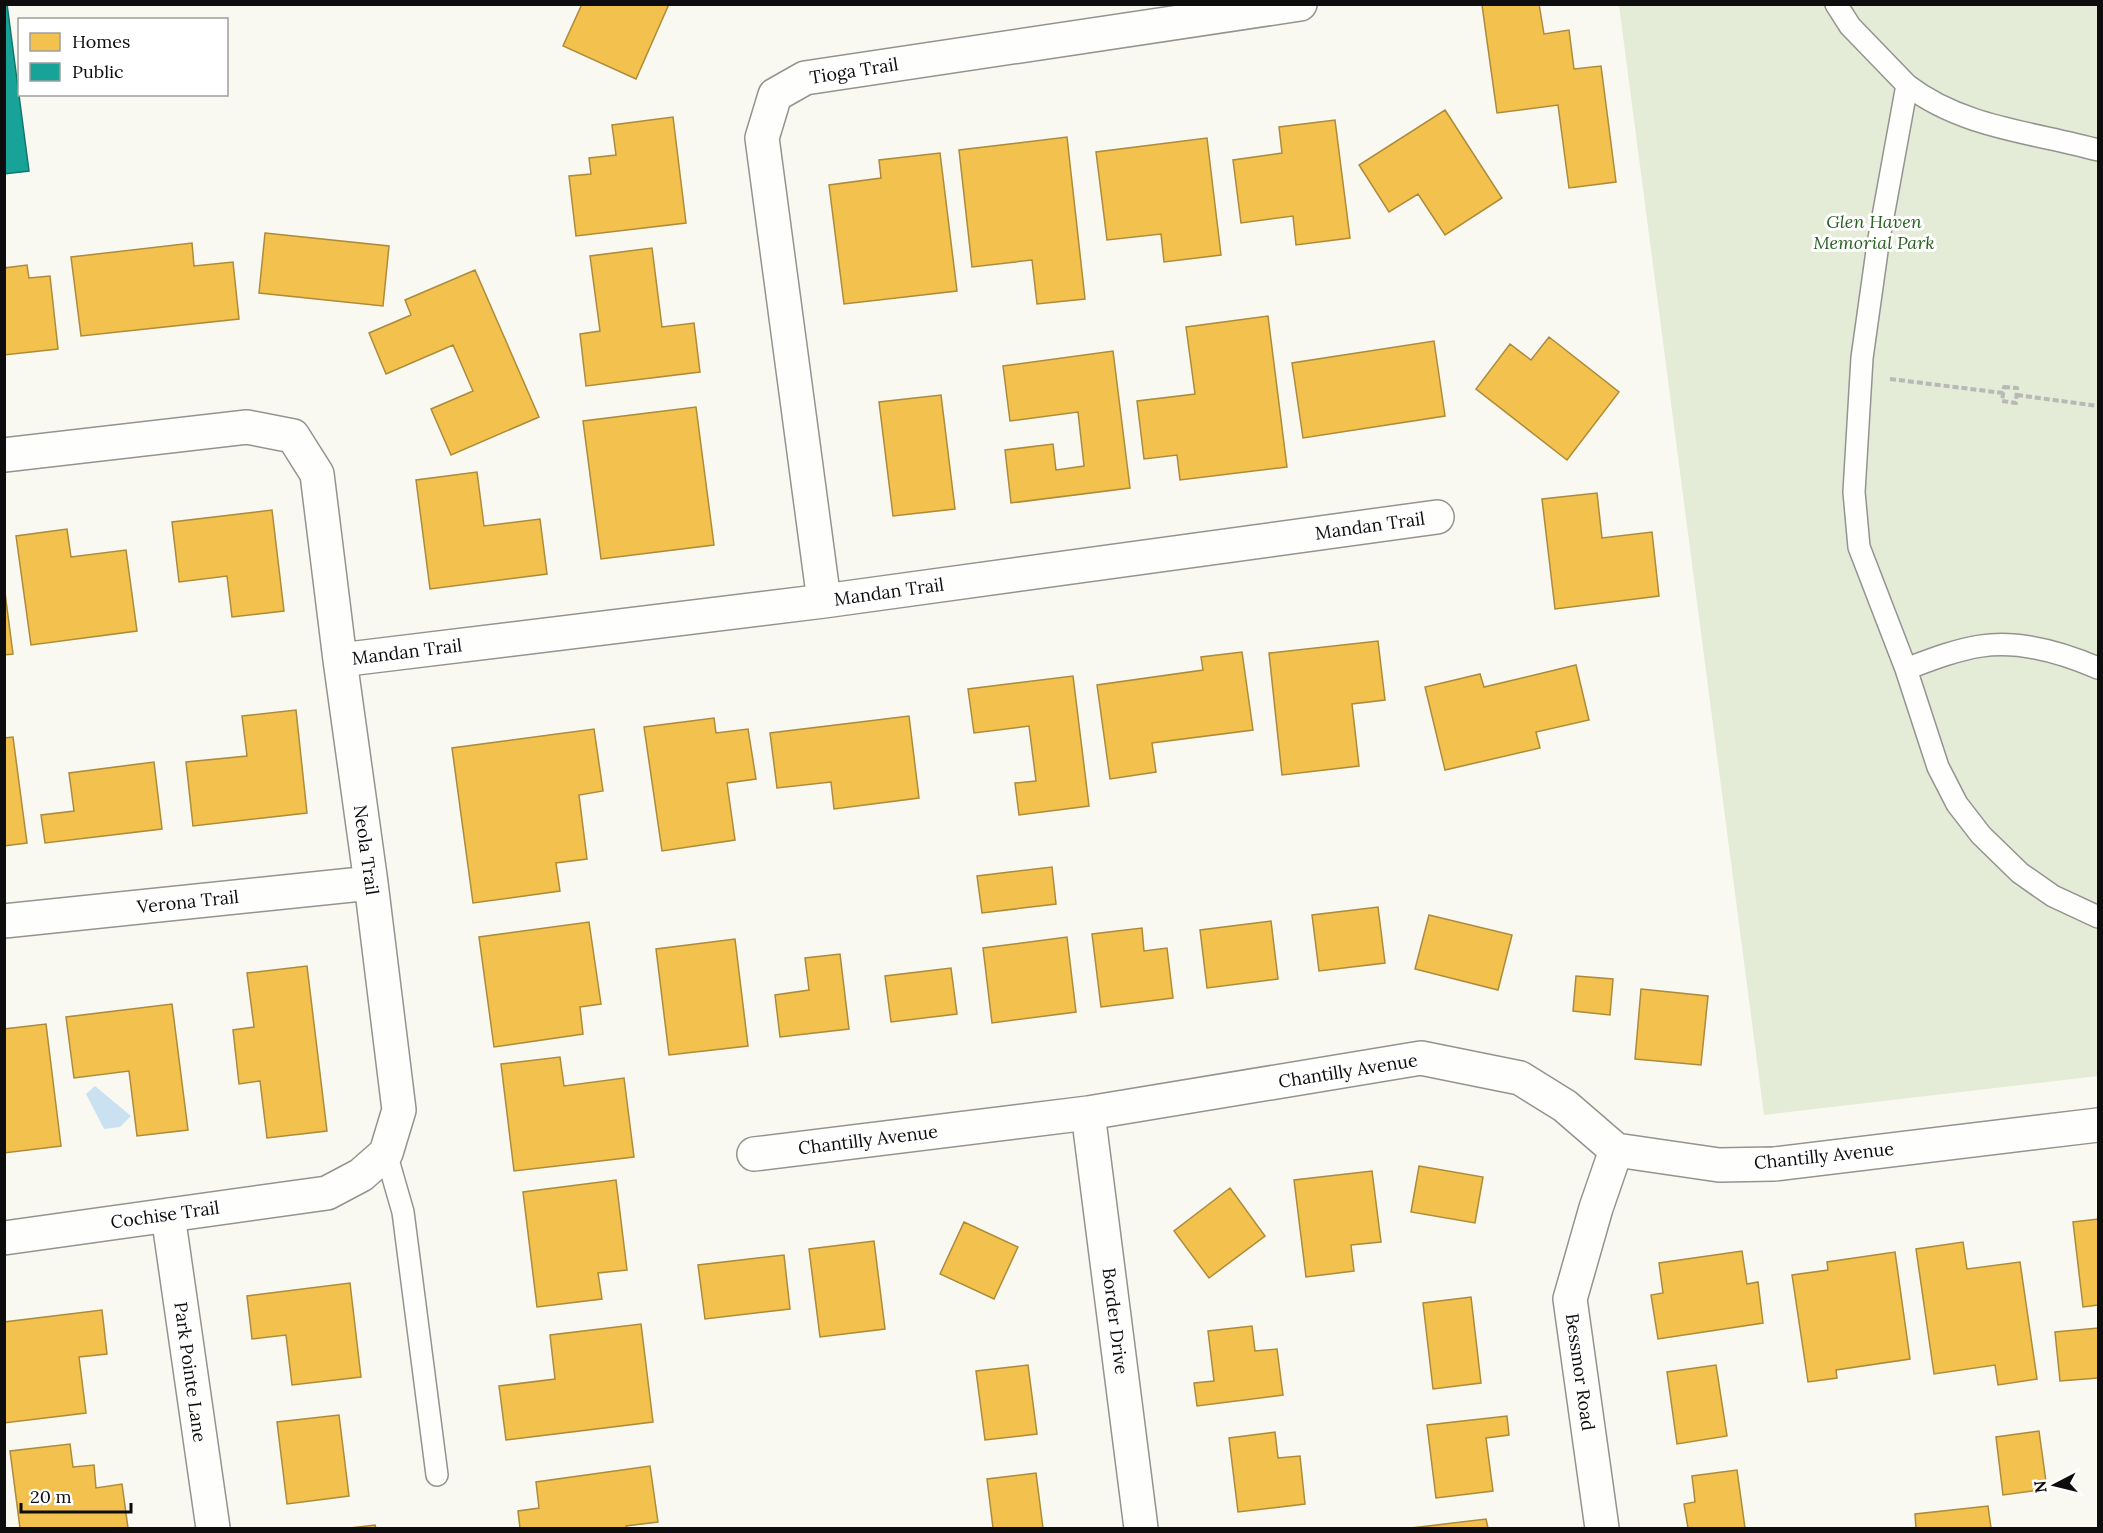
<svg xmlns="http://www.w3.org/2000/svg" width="2103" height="1533" viewBox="0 0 2103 1533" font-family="Lora,serif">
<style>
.cemetery{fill:#e4ebd6}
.water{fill:#cae1f2}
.homes{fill:#f2c14e;stroke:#ad8b3a;stroke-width:1.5}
.public{fill:#17a398;stroke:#14766e;stroke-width:1.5}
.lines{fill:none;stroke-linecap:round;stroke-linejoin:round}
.service-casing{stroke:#949390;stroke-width:24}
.minor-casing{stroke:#949390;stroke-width:36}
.path{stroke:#b8b8b6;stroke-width:4;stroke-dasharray:6 3;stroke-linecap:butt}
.service{stroke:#fefefd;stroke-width:21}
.minor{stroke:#fefefd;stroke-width:33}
.labels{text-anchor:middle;stroke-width:6;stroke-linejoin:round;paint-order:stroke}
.street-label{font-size:18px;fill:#0d0d0d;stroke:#fff}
.park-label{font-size:18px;font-style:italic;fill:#296121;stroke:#fff}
</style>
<rect width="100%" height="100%" fill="#faf9f1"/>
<path class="cemetery" d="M 1619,5 L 2098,5 L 2098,1076 L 1764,1115 Z"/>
<path class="water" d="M 95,1086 L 131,1116 L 120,1127 L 104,1129 L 86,1094 Z"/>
<path class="homes" d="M 582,4 L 669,4 L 636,79 L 563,46 Z
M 1539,4 L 1544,34 L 1569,30 L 1574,69 L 1601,66 L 1616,182 L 1569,188 L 1558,105 L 1497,113 L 1482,5 Z
M 1445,110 L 1502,198 L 1445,235 L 1418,194 L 1389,212 L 1359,165 Z
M 673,117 L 686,223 L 576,236 L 569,176 L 591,174 L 589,158 L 616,155 L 612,125 Z
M 1335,120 L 1350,238 L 1296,245 L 1293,216 L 1241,223 L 1233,160 L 1282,153 L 1279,127 Z
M 1067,137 L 1085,299 L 1037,304 L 1032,260 L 972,267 L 959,150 Z
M 1207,138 L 1221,255 L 1164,262 L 1161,234 L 1107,240 L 1096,152 Z
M 940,153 L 957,291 L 844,304 L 829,185 L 881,178 L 879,160 Z
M 265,233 L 389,246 L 383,306 L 259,293 Z
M 192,243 L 194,266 L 233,262 L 239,319 L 81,336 L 71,257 Z
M 652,248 L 662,327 L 694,323 L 700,372 L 586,386 L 580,334 L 600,331 L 590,256 Z
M 27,265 L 29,278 L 50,276 L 58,349 L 4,355 L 4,268 Z
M 475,270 L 539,417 L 451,455 L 431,409 L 473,391 L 453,345 L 386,374 L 369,333 L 411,315 L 405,300 Z
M 1268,316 L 1287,467 L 1180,480 L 1177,455 L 1144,459 L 1137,401 L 1195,394 L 1186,327 Z
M 1549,337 L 1619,392 L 1567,460 L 1476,389 L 1510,344 L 1531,360 Z
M 1434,341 L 1445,416 L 1303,438 L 1292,363 Z
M 1113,351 L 1130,488 L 1011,503 L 1005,450 L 1053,444 L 1056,470 L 1084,466 L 1078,412 L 1010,421 L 1003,366 Z
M 941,395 L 955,509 L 893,516 L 879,402 Z
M 696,407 L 714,545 L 601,559 L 583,421 Z
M 477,472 L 484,526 L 540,519 L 547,574 L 430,589 L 416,480 Z
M 1597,493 L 1602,538 L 1652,532 L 1659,596 L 1555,609 L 1542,499 Z
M 272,510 L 284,611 L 232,617 L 227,576 L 179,582 L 172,522 Z
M 67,529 L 71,557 L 126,550 L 137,631 L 31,645 L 16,536 Z
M 4,585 L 13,654 L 4,655 Z
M 1378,641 L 1385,700 L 1352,704 L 1359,766 L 1282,775 L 1269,653 Z
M 1242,652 L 1253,730 L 1152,743 L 1156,772 L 1110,779 L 1097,685 L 1203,670 L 1201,657 Z
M 1576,665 L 1589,720 L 1536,732 L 1540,748 L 1445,770 L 1425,687 L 1480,674 L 1484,687 Z
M 1073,676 L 1089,806 L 1019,815 L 1015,783 L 1036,781 L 1029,726 L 974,733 L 968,689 Z
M 296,710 L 307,813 L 193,826 L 186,762 L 247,756 L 242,716 Z
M 909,716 L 919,798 L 834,809 L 831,782 L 777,788 L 770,733 Z
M 714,718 L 716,733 L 748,729 L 756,779 L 727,783 L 735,840 L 662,851 L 644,727 Z
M 594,729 L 603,791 L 579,795 L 587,859 L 556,863 L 560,891 L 473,903 L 452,748 Z
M 13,737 L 27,843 L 4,846 L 4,738 Z
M 154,762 L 162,829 L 45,843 L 41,815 L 74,811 L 69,773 Z
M 1052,867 L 1056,904 L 982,913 L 977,876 Z
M 1378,907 L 1385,963 L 1319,971 L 1312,915 Z
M 1429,915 L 1512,935 L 1498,990 L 1415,969 Z
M 1271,921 L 1278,979 L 1207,988 L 1200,930 Z
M 589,922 L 601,1004 L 580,1007 L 583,1034 L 494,1047 L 479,937 Z
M 1142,928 L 1144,951 L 1167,948 L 1173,998 L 1101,1007 L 1092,934 Z
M 1067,937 L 1076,1012 L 992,1023 L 983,948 Z
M 735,939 L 748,1046 L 669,1055 L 656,949 Z
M 840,954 L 849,1029 L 780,1037 L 775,995 L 809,990 L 805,958 Z
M 307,966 L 327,1131 L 267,1138 L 260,1081 L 239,1084 L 233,1030 L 254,1027 L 247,973 Z
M 951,968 L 957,1014 L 891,1022 L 885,976 Z
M 1576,976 L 1613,979 L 1610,1015 L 1573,1011 Z
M 1641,989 L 1708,996 L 1701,1065 L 1635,1059 Z
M 172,1004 L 188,1130 L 137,1136 L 129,1071 L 74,1078 L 66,1017 Z
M 46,1024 L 61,1146 L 4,1153 L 4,1029 Z
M 560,1057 L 564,1086 L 624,1078 L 634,1157 L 514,1171 L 501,1064 Z
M 1419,1166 L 1483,1177 L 1475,1223 L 1411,1212 Z
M 1372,1171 L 1381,1242 L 1351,1245 L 1354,1271 L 1306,1277 L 1294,1180 Z
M 616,1180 L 627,1270 L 598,1273 L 602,1299 L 537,1307 L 523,1192 Z
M 1230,1188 L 1265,1236 L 1209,1278 L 1174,1231 Z
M 2098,1219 L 2098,1305 L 2083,1307 L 2073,1222 Z
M 964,1222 L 1018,1247 L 994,1299 L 940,1274 Z
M 874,1241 L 885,1329 L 820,1337 L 809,1249 Z
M 1963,1242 L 1967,1269 L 2020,1262 L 2037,1379 L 1998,1385 L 1995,1365 L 1934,1374 L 1916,1249 Z
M 1742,1251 L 1747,1284 L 1758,1282 L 1763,1323 L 1658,1339 L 1651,1295 L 1663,1293 L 1659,1263 Z
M 1895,1252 L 1910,1359 L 1836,1370 L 1837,1378 L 1808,1382 L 1792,1275 L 1828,1270 L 1827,1262 Z
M 784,1255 L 790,1309 L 705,1319 L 698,1265 Z
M 350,1283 L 361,1377 L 292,1385 L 286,1335 L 252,1339 L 247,1296 Z
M 1471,1297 L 1481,1383 L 1433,1389 L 1423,1303 Z
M 102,1310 L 107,1354 L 79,1357 L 86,1413 L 4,1423 L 4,1322 Z
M 641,1324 L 653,1422 L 506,1440 L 499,1386 L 555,1379 L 550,1335 Z
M 1252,1326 L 1255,1351 L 1277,1349 L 1283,1395 L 1197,1406 L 1194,1383 L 1214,1381 L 1208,1331 Z
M 2098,1328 L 2098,1378 L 2060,1381 L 2055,1332 Z
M 1028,1365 L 1037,1434 L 985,1440 L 976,1371 Z
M 1716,1365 L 1727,1436 L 1677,1444 L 1667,1372 Z
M 339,1415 L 349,1496 L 287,1504 L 277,1422 Z
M 1507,1416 L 1509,1435 L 1486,1438 L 1493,1491 L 1436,1498 L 1427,1425 Z
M 2039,1431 L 2047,1489 L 2003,1495 L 1996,1437 Z
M 1275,1432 L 1278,1458 L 1300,1456 L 1305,1504 L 1238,1512 L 1229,1438 Z
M 70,1444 L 73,1467 L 94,1465 L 96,1488 L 122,1484 L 128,1528 L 20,1528 L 10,1451 Z
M 650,1466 L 658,1522 L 626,1526 L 626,1528 L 520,1528 L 518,1511 L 539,1508 L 536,1482 Z
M 1737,1470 L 1745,1528 L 1688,1528 L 1684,1504 L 1695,1502 L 1692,1476 Z
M 1036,1473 L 1043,1528 L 993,1528 L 987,1479 Z
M 1988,1506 L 1991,1528 L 1916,1528 L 1915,1514 Z
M 1486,1519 L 1488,1528 L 1411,1528 Z
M 375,1525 L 376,1528 L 350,1528 Z"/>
<path class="public" d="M 4,4 L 7,4 L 29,171 L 4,174 Z"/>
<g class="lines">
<defs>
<path id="service" d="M 1836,4 L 1850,26 L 1907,85 L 1878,244 L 1862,358 L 1854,492 L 1859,547 L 1906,669 L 1938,767 L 1957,804 L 1981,835 L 2020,873 L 2053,896 L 2098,917
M 1907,85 C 1963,128 2033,132 2098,150
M 1906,669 C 1930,660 1955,650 1981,646 C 2020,640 2063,653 2098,668
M 386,1153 L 403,1212 L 437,1475"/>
<path id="minor" d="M 4,455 L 247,427 L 293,436 L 317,474 L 340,660 L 371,883 L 399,1110 L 386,1153 L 361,1175 L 327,1193 L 4,1238
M 824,601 L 762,138 L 775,95 L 805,78 L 1300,4
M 340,660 L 824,601 L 1437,517
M 4,921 L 371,883
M 1088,1113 L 1141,1528
M 754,1154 L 1088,1113 L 1421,1058 L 1520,1078 L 1565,1106 L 1616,1150 L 1719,1165 L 1774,1164 L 2098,1125
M 168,1215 L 213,1528
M 1602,1528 L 1570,1299 L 1596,1208 L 1616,1150"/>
</defs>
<use href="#service" class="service-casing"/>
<use href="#minor" class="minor-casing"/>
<path class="path" d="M 1890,379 L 2003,393
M 2004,387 L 2017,388 L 2016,403 L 2002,401 Z
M 2017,395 L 2098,406"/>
<use href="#service" class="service"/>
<use href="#minor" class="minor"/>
</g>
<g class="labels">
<g class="street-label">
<text transform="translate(854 71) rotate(-9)" y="6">Tioga Trail</text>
<text transform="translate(1370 526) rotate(-8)" y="6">Mandan Trail</text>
<text transform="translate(889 592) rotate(-8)" y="6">Mandan Trail</text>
<text transform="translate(407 652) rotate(-7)" y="6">Mandan Trail</text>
<text transform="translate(366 850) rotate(82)" y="6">Neola Trail</text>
<text transform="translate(188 902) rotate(-6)" y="6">Verona Trail</text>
<text transform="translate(1348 1071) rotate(-9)" y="6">Chantilly Avenue</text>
<text transform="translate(868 1140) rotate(-7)" y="6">Chantilly Avenue</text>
<text transform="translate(1824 1156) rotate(-6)" y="6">Chantilly Avenue</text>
<text transform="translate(165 1215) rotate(-8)" y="6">Cochise Trail</text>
<text transform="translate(1115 1321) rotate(83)" y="6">Border Drive</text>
<text transform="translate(190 1372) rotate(82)" y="6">Park Pointe Lane</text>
<text transform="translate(1580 1372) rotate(82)" y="6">Bessmor Road</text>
</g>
<g class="park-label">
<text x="1874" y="228">Glen Haven<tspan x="1874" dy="21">Memorial Park</tspan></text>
</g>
</g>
<rect width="2103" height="1533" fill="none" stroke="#0d0d0d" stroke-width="12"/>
<rect x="18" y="18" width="210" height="78" fill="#ffffff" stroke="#9e9e9e" stroke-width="1.5"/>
<rect x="30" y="33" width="30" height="18" fill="#f2c14e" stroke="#9e9e9e" stroke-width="1.5"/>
<text x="72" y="48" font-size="18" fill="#0d0d0d">Homes</text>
<rect x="30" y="63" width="30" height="18" fill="#17a398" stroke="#9e9e9e" stroke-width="1.5"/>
<text x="72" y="78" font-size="18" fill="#0d0d0d">Public</text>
<g transform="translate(2055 1485) rotate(263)" stroke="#ffffff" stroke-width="4.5" paint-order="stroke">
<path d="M0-4.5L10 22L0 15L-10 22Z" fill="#0d0d0d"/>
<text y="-9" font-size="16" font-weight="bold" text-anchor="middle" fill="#0d0d0d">N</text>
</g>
<path d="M21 1503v9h110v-9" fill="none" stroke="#0d0d0d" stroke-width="3"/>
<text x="30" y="1503" font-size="18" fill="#0d0d0d" stroke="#ffffff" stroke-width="4.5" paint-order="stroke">20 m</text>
</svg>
